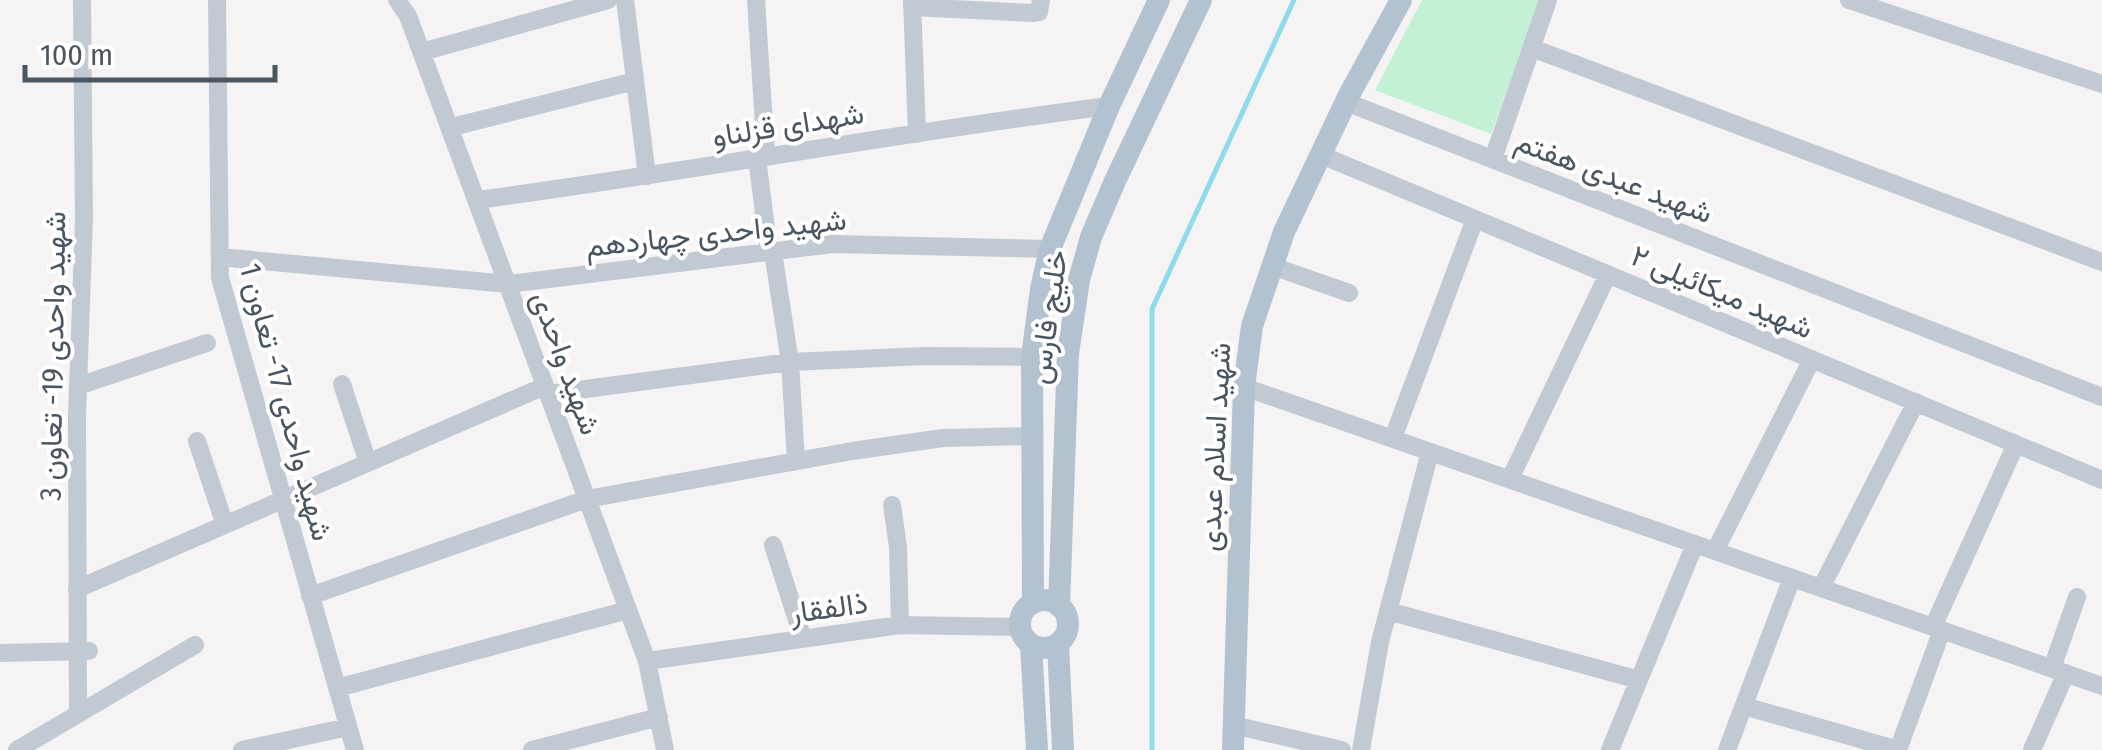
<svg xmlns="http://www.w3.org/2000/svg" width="2102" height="750" viewBox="0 0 2102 750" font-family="'Fira Sans Condensed',Vazirmatn,sans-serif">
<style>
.green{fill:#c3f1d5}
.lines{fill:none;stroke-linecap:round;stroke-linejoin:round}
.stream{stroke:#90daee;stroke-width:5}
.minor{stroke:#c1cad2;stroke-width:18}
.major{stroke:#b3c2d1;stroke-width:22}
.labels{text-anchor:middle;stroke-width:8;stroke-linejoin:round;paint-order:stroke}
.street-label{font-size:30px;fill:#4a5661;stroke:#fff}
</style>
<rect width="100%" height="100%" fill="#f5f3f3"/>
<path class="green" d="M 1422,0 L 1540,0 L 1491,134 L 1375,90 Z"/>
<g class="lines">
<path class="stream" d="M 1152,750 L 1152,309 L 1294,0"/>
<path class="minor" d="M 217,0 L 220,278 L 355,750
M 397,0 L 408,16 L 647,661 L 665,750
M 625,0 L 647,176
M 756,0 L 766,156
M 912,0 L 917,134
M 1849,0 L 2102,84
M 912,7 L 1033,13 L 1039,12 L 1041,0
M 1532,48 L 2102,262
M 422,52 L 608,0
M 1346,102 L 2102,397
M 452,127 L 635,81
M 1321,155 L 2102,480
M 757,158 L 769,252
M 1493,159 L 1548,0
M 477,200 C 688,172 897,133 1109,106
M 773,252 L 790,362 L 796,461
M 220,257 L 508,284 L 833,244 L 1050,249
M 1272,266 L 1349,293
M 342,384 L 368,463
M 78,386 L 207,343
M 1244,387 L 2102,686
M 548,394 L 790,362 L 925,356 L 1032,357
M 1393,438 L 1475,219
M 197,441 L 225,525
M 1510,479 L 1608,274
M 892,505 L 898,547 L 900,625
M 773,545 L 803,639
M 1715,551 L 1812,359
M 1821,588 L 1916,402
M 77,589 L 545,386
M 310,596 L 587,499 L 852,451 L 943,438 L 1033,436
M 1388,611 L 1639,680
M 1933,627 L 2016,444
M 0,653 L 89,651
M 647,661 L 900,625 L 1020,627
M 2052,668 L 2077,597
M 337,688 L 628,610
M 1744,706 L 1898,750
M 78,714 L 77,416 L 84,218 L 82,0
M 1233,725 L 1342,750
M 17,750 L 195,645
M 242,750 L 348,727
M 532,750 L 659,717
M 1361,750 L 1380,642 L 1430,452
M 1610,750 L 1695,544
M 1727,750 L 1792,578
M 1898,750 L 1942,630
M 2032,750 L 2066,673"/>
<path class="major" d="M1020 624a24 24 0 1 1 48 0a24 24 0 1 1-48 0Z
M 1033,603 L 1032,357 L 1041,289 L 1050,249 L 1109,106 L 1159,0
M 1059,606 L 1068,353 L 1079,280 L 1091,237 L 1115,181 L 1201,0
M 1058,644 L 1063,750
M 1031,645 L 1037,750
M 1233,750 L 1244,387 L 1252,326 L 1284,232 L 1349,95 L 1401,0"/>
</g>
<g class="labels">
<g class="street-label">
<text transform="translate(788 125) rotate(-9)" y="10">شهدای قزلناو</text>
<text transform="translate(1614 177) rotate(21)" y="10">شهید عبدی هفتم</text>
<text transform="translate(716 233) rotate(-6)" y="10">شهید واحدی چهاردهم</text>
<text transform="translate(1722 292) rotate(23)" y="10">شهید میکائیلی ۲</text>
<text transform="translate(1048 317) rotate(-82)" y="10">خلیج فارس</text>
<text transform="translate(53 356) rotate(-89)" y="10">شهید واحدی 19- تعاون 3</text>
<text transform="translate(566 363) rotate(70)" y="10">شهید واحدی</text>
<text transform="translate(286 402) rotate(75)" y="10">شهید واحدی 17- تعاون 1</text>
<text transform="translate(1215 447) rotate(-87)" y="10">شهید اسلام عبدی</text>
<text transform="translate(829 608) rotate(-8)" y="10">ذالفقار</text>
</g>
</g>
<path d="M25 65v15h250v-15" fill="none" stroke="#4a5661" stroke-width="5"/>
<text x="40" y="65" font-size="30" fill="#4a5661" stroke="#ffffff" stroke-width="8" paint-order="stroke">100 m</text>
</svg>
